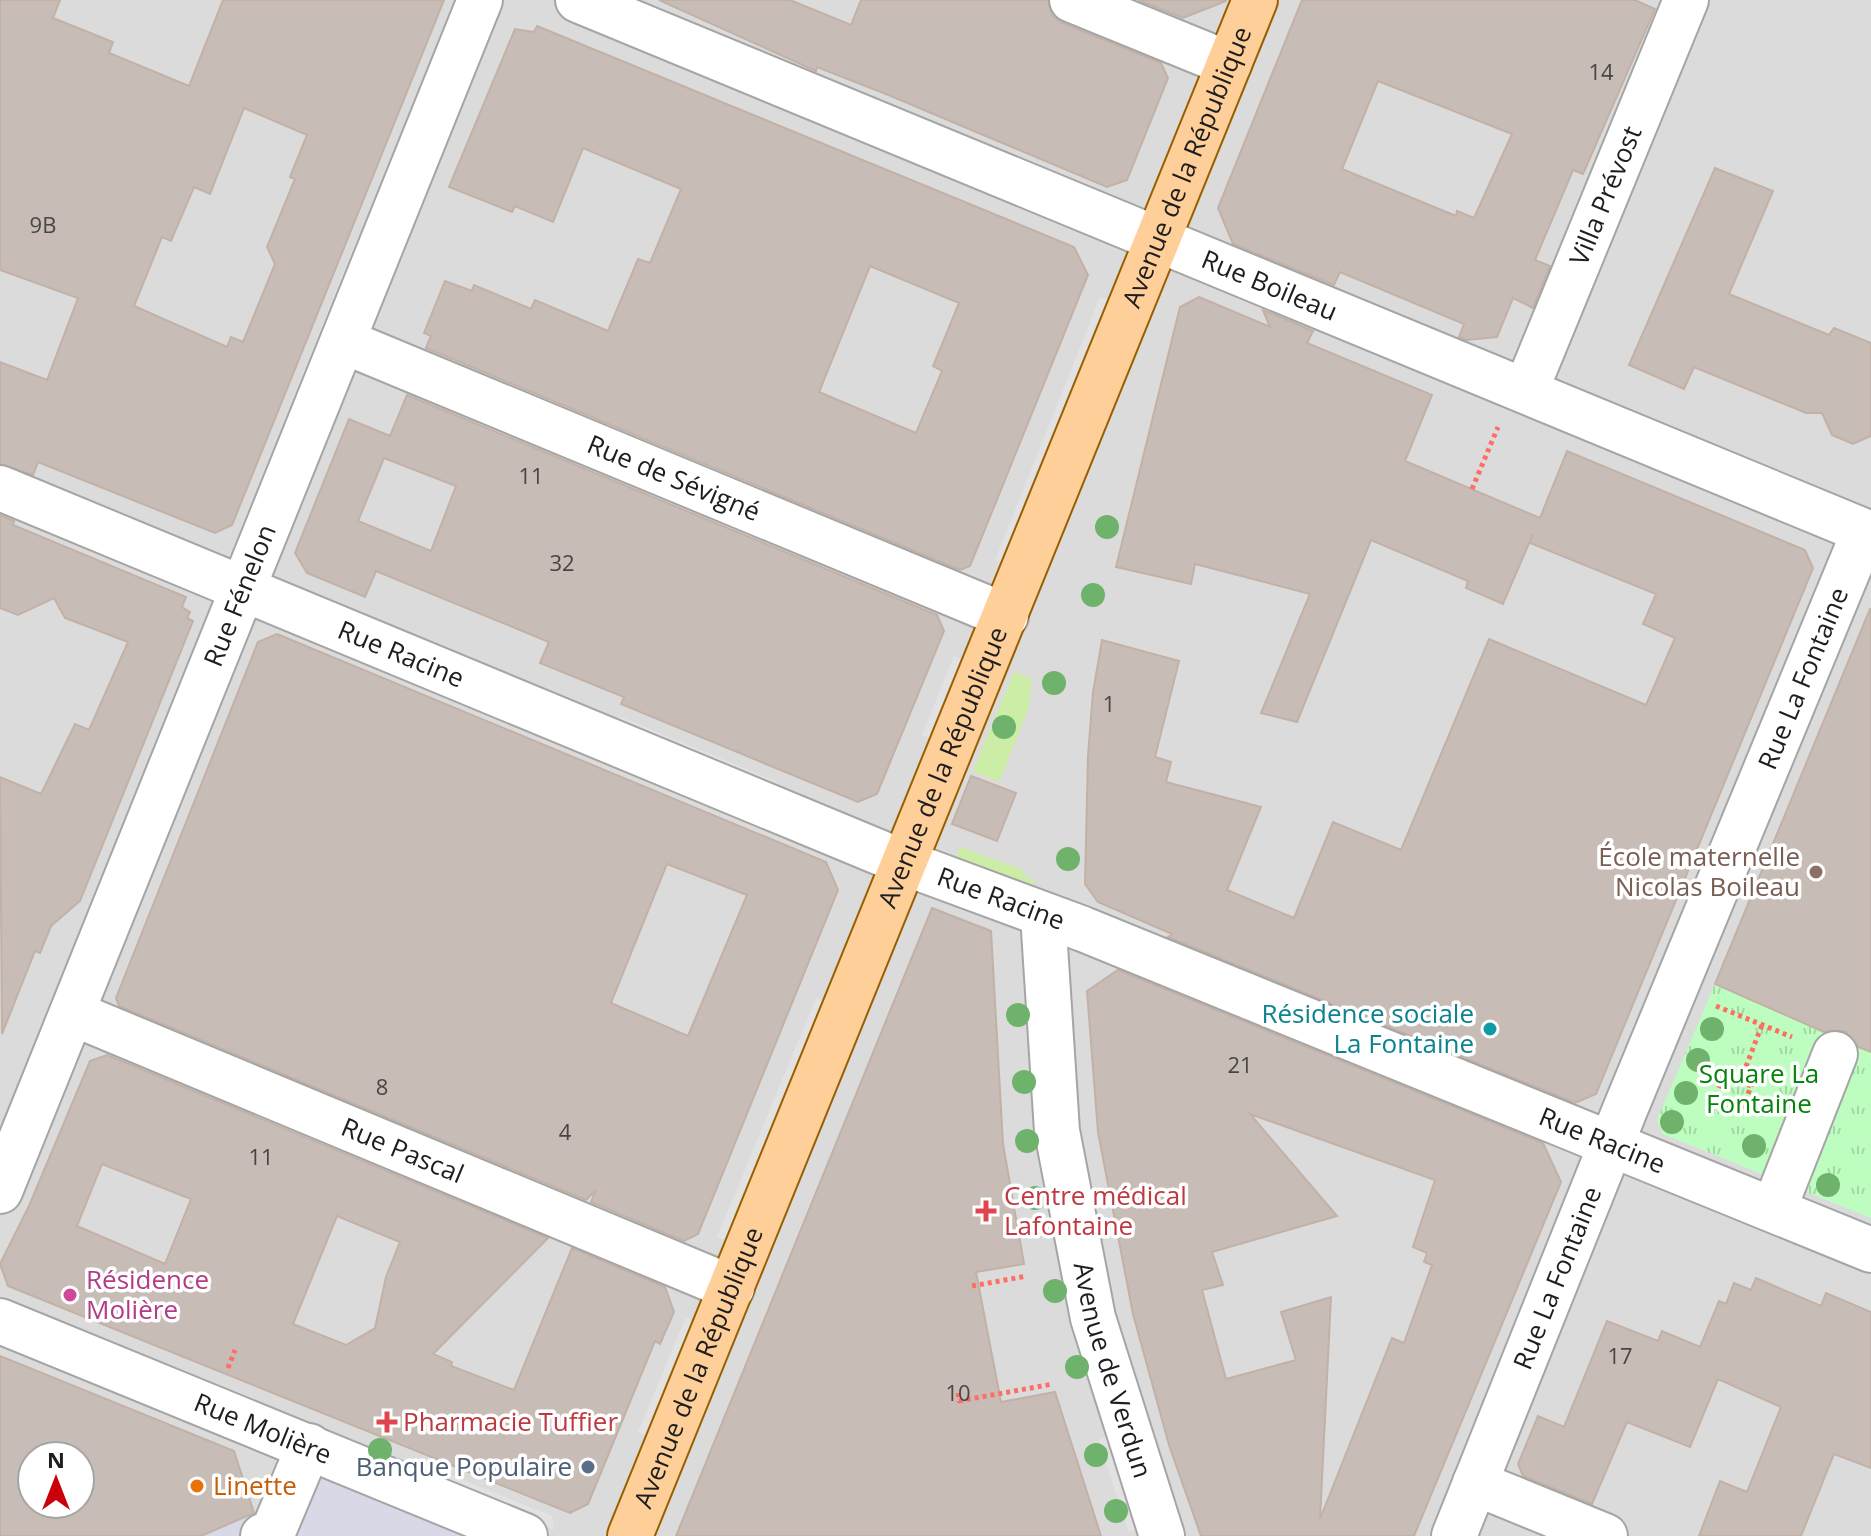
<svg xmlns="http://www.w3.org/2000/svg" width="1871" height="1536" viewBox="0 0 1871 1536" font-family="'Open Sans',sans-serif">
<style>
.residential{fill:#dcdbdb;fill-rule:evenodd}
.grass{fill:#cceda6}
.park{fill:url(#park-tufts)}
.parking{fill:#e2e2e2}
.plaza{fill:#d8d8e6}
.building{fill:#c8bdb6;stroke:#c2b1a5;stroke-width:2;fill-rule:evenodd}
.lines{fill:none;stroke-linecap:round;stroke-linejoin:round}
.minor-casing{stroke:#a5a5a5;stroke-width:48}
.major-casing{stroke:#985f00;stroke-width:48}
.path{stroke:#ff6e65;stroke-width:5;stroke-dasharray:4 4;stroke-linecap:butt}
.minor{stroke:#fff;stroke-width:44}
.major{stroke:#ffcf99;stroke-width:44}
.tree{fill:#6fb26c}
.education-dot{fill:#8d6e63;stroke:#fff;stroke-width:3}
.culture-dot{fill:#0f9aa8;stroke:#fff;stroke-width:3}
.health-dot{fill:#e0444e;stroke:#fff;stroke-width:3}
.hotel-dot{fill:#d1479c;stroke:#fff;stroke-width:3}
.service-dot{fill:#5c6f8a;stroke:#fff;stroke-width:3}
.food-dot{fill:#e8710a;stroke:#fff;stroke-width:3}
.labels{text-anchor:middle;stroke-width:7;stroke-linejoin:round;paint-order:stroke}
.number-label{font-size:22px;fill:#484644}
.street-label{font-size:26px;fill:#1e1e1e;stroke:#fff}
.education-label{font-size:26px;fill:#785e54;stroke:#fff;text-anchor:end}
.culture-label{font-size:26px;fill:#0d838f;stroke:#fff;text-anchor:end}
.park-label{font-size:26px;fill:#05830a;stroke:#fff}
.health-label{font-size:26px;fill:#be3a42;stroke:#fff;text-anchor:start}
.hotel-label{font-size:26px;fill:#b23c85;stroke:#fff;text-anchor:start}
.service-label{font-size:26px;fill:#4e5e75;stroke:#fff;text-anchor:end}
.food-label{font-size:26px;fill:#c56008;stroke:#fff;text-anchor:start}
</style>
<defs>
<pattern id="park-tufts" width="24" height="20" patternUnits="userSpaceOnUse" patternTransform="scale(2)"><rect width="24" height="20" fill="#befdc0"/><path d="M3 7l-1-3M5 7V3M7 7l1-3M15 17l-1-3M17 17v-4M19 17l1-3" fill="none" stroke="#a3d8a5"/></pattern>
</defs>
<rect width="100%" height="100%" fill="#f0ebe3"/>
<path class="residential" d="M 0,0 L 1871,0 L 1871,1536 L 0,1536 ZM 32,1456 L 80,1456 L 80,1504 L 32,1504 Z"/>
<path class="grass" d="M 1014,672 L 1032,679 L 1028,710 L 999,782 L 973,771 Z
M 960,847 L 1024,870 L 1022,875 L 1035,881 L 1032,888 L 956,859 Z"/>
<path class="park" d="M 1715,984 L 1871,1052 L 1871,1218 L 1663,1134 L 1657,1120 Z"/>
<path class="parking" d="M 357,238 L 369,243 L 250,535 L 240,530 Z
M 1100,297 L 1112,301 L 1006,564 L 995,560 Z
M 954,656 L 967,662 L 935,740 L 922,735 Z
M 621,717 L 777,782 L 772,794 L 616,729 Z
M 816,998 L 828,1002 L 730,1242 L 717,1237 Z
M 686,1317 L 699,1322 L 651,1437 L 638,1432 Z
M 1112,1435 L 1142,1529 L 1129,1532 L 1119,1504 L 1099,1439 Z
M 416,1461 L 552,1516 L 554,1530 L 411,1471 Z"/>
<path class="plaza" d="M 283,1452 L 487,1536 L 201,1536 L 257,1513 Z"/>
<path class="building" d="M 0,0 L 60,0 L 53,18 L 113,42 L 109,53 L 189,86 L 223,0 L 444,0 L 232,525 L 215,533 L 38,462 L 33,475 L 0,464 L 0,362 L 47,380 L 78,298 L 0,270 ZM 244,108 L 307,135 L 290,177 L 295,179 L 267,247 L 275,264 L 243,342 L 231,337 L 227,347 L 134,306 L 162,237 L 171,241 L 194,187 L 210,194 Z
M 659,0 L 790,0 L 851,25 L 861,0 L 1048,0 L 1052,15 L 1062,23 L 1161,63 L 1168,78 L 1127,180 L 1107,187 L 886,94 L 817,67 L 816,71 Z
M 1138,0 L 1226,0 L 1226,1 L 1183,18 Z
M 1302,0 L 1635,0 L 1655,9 L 1583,174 L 1573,170 L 1535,260 L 1550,266 L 1533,308 L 1513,298 L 1497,337 L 1466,340 L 1459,337 L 1464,324 L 1340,272 L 1334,285 L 1233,244 L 1218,208 ZM 1378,81 L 1512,134 L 1474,218 L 1457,211 L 1456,216 L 1342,169 Z
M 537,26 L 1074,247 L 1088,275 L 970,566 L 960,570 L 426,348 L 431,336 L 424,333 L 445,281 L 472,291 L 474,285 L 531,309 L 535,300 L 608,331 L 638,259 L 650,263 L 681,189 L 583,148 L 553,222 L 515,206 L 512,212 L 449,187 L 515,29 L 534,32 ZM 870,266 L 959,303 L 933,366 L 942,371 L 916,433 L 819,392 Z
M 1715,168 L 1773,191 L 1729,294 L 1829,335 L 1834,328 L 1871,343 L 1871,436 L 1853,444 L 1832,435 L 1822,413 L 1806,413 L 1694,367 L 1684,389 L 1629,365 Z
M 1199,297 L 1270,327 L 1263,310 L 1313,331 L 1307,343 L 1432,395 L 1405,461 L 1540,518 L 1567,451 L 1805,550 L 1813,568 L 1596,1094 L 1575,1103 L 1168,937 L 1172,934 L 1098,902 L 1085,884 L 1088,756 L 1093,692 L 1102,640 L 1179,661 L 1155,757 L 1171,762 L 1166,782 L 1261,807 L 1227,890 L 1294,918 L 1333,822 L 1401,850 L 1489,639 L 1646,705 L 1675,638 L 1643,624 L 1656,594 L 1530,543 L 1533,534 L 1503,604 L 1466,588 L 1468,581 L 1371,540 L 1297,722 L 1261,713 L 1310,594 L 1195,564 L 1191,584 L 1116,567 L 1180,307 Z
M 407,395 L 937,615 L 944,631 L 877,794 L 858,802 L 621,704 L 624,697 L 540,663 L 549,642 L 376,571 L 365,597 L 307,573 L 295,553 L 349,419 L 390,436 ZM 384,458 L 456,486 L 431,551 L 358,521 Z
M 0,515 L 14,521 L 13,525 L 186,597 L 182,607 L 190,612 L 187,618 L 193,621 L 80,901 L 51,926 L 40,953 L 35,951 L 2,1034 L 0,777 L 41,794 L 75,724 L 89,730 L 128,642 L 65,618 L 54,598 L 18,615 L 0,608 Z
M 1870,609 L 1871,609 L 1871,1052 L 1858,1047 L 1845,1031 L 1824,1032 L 1715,984 Z
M 277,634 L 826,862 L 838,890 L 698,1234 L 684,1241 L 591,1202 L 596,1190 L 586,1200 L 119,1006 L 116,998 L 258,642 ZM 667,864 L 747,895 L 688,1036 L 611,1003 Z
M 971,776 L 1016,793 L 997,841 L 952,824 Z
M 932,908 L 991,931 L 1003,1144 L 1024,1264 L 976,1272 L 1001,1402 L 1055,1392 L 1101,1536 L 676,1536 Z
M 1118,970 L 1543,1143 L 1561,1182 L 1414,1536 L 1201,1536 L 1169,1445 L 1133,1314 L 1098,1132 L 1087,991 ZM 1250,1114 L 1435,1180 L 1413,1247 L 1427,1253 L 1424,1262 L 1432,1265 L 1404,1343 L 1392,1338 L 1320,1519 L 1331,1297 L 1281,1312 L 1296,1360 L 1226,1379 L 1202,1290 L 1223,1285 L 1212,1252 L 1337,1216 Z
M 107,1055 L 548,1238 L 433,1354 L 452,1362 L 451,1366 L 514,1390 L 572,1248 L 665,1287 L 674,1312 L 660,1344 L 655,1341 L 588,1504 L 570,1513 L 8,1286 L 0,1264 L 29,1206 L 90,1061 ZM 102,1164 L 191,1199 L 165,1264 L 77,1226 ZM 337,1216 L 400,1242 L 386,1277 L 375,1328 L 346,1345 L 293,1324 Z
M 1756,1278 L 1821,1306 L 1826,1293 L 1871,1312 L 1871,1468 L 1834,1454 L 1801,1536 L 1699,1536 L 1720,1481 L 1747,1492 L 1781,1407 L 1718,1379 L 1690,1447 L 1627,1422 L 1592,1504 L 1523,1476 L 1518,1464 L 1538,1416 L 1564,1427 L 1607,1321 L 1658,1341 L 1662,1331 L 1700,1347 L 1719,1301 L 1726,1304 L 1734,1283 L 1751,1290 Z
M 0,1356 L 234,1451 L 254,1513 L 201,1536 L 0,1536 ZM 32,1456 L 80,1456 L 80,1504 L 32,1504 Z"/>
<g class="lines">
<defs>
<g id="minor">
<path id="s1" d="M 578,0 L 1871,534"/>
<path d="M 1072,0 L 1229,64"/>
<path id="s2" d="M 343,341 L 1006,616"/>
<path id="s3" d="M 1526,390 L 1686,0"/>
<path id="s4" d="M 0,488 L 905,863 L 1083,929 L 1871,1250"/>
<path id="s5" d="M 1043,915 L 1057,1131 L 1093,1318 L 1162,1536"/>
<path id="s6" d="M 72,1013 L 732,1288"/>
<path id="s7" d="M 0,1191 L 480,0"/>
<path d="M 1774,1209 L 1835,1054"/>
<path id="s8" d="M 0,1321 L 525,1536"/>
<path d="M 1475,1483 L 1605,1536"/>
<path d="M 263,1536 L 273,1532 L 309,1446"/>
<path id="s9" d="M 1454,1536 L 1624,1112 L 1864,532"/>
</g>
<g id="major">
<path id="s10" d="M 630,1536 L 1255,0"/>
</g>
</defs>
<use href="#minor" class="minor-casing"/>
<use href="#major" class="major-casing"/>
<path class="path" d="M 1472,489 L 1498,427
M 1716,1006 L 1792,1037
M 1740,1082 L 1751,1086 L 1742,1110 L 1714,1100 L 1724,1075 L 1740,1082 L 1762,1025
M 1746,1100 L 1767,1109
M 972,1286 L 1027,1276
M 228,1368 L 235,1350
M 958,1393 L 959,1401 L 1053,1384"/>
<use href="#minor" class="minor"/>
<use href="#major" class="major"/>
</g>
<g class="tree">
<circle cx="1107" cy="527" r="12"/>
<circle cx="1093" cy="595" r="12"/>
<circle cx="1054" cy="683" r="12"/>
<circle cx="1004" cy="727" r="12"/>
<circle cx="1068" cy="859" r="12"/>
<circle cx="1018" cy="1015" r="12"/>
<circle cx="1712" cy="1029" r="12"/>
<circle cx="1698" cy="1060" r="12"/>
<circle cx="1024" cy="1082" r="12"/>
<circle cx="1686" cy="1093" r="12"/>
<circle cx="1672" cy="1122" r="12"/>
<circle cx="1027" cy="1141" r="12"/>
<circle cx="1754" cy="1146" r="12"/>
<circle cx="1828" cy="1185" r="12"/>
<circle cx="1035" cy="1198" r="12"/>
<circle cx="1055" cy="1291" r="12"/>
<circle cx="1077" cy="1367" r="12"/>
<circle cx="380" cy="1450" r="12"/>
<circle cx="1096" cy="1455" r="12"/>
<circle cx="1116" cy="1511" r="12"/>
</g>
<circle class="education-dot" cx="1816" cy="872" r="8"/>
<circle class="culture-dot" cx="1490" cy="1029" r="8"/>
<g class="health-dot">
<path d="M982 1199h8v8h8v8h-8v8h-8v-8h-8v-8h8z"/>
<path d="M383 1410h8v8h8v8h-8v8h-8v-8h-8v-8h8z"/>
</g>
<circle class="hotel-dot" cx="70" cy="1295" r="8"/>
<circle class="service-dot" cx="588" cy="1467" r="8"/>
<circle class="food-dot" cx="197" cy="1486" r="8"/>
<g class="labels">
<g class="number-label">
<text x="1601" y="80">14</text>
<text x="43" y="233">9B</text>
<text x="531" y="484">11</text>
<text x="562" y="571">32</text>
<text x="1109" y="712">1</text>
<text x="1240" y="1073">21</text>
<text x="382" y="1095">8</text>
<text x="565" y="1140">4</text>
<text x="261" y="1165">11</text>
<text x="1620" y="1364">17</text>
<text x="958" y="1401">10</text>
</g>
<g class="street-label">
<text dy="9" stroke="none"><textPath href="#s10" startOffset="1478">Avenue de la République</textPath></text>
<text dy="9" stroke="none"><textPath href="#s3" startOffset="210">Villa Prévost</textPath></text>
<text dy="9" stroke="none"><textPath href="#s1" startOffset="748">Rue Boileau</textPath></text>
<text dy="9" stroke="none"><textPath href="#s2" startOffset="358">Rue de Sévigné</textPath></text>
<text dy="9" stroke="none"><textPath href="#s7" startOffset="642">Rue Fénelon</textPath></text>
<text dy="9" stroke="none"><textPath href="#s4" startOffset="434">Rue Racine</textPath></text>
<text dy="9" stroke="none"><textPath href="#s9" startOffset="926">Rue La Fontaine</textPath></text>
<text dy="9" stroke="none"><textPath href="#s10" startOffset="830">Avenue de la République</textPath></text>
<text dy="9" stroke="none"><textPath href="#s4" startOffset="1082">Rue Racine</textPath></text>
<text dy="9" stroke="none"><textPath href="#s4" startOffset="1730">Rue Racine</textPath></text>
<text dy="9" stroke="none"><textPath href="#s6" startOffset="358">Rue Pascal</textPath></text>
<text dy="9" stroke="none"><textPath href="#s9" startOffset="278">Rue La Fontaine</textPath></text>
<text dy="9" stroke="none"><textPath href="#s10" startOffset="182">Avenue de la République</textPath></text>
<text dy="9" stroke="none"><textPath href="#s5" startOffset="462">Avenue de Verdun</textPath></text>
<text dy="9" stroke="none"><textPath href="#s8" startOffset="284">Rue Molière</textPath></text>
</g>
<g class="education-label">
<text x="1800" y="866">École maternelle<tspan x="1800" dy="30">Nicolas Boileau</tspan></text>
</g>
<g class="culture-label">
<text x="1474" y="1023">Résidence sociale<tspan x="1474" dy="30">La Fontaine</tspan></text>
</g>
<g class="park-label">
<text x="1759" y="1083">Square La<tspan x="1759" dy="30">Fontaine</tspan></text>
</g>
<g class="health-label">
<text x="1004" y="1205">Centre médical<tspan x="1004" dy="30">Lafontaine</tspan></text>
<text x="403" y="1431">Pharmacie Tuffier</text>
</g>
<g class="hotel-label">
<text x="86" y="1289">Résidence<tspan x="86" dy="30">Molière</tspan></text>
</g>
<g class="service-label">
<text x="572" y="1476">Banque Populaire</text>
</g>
<g class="food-label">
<text x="213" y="1495">Linette</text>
</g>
</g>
<g transform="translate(56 1480)"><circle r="38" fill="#ffffff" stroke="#a5a5a5" stroke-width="2"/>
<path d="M0-6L14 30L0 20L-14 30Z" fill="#cc0009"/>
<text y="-12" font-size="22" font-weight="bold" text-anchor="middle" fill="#1e1e1e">N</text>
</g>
</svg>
